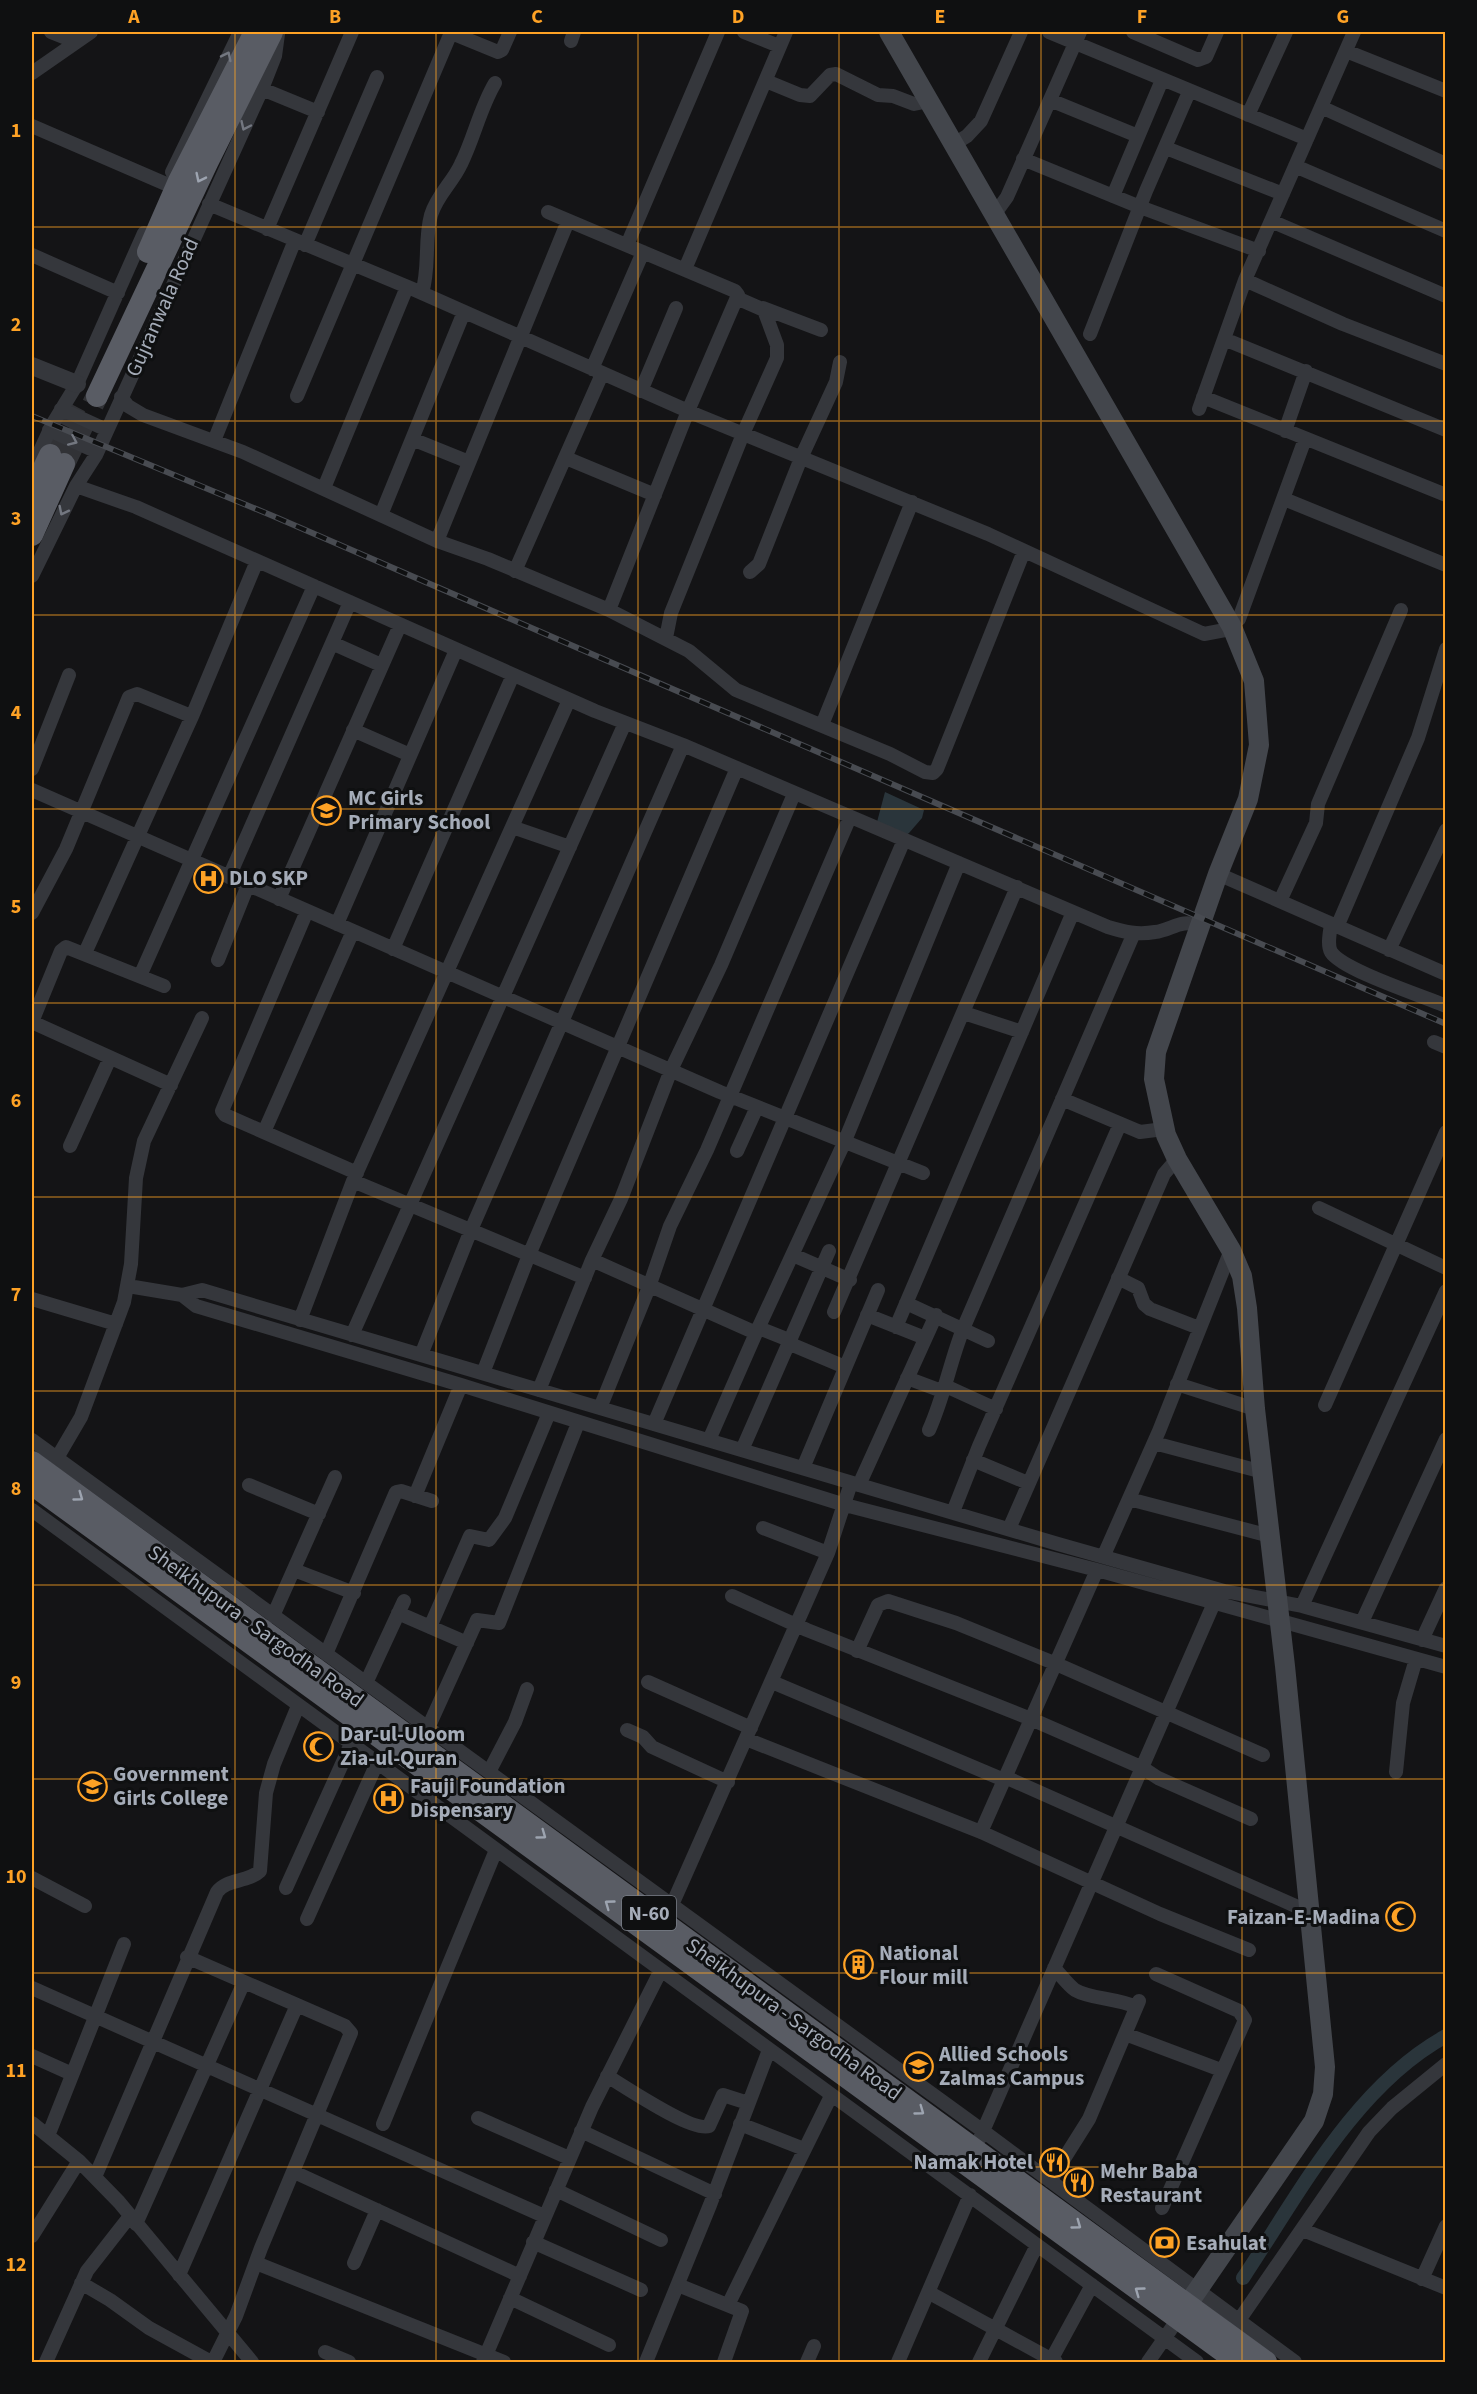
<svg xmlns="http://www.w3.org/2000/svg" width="1477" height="2394" viewBox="0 0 1477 2394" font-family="'Source Sans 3',sans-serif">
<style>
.water{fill:#2a353b}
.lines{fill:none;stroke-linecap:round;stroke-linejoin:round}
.canal{stroke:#2a353b;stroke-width:14}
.trunk-tunnel{stroke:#313236;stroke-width:22;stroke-dasharray:22 11;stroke-linecap:butt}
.minor{stroke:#35373c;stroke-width:14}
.tertiary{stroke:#35373c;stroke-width:18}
.secondary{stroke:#43464c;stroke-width:20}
.trunk{stroke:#595c64;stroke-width:22}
.rail-casing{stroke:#484b51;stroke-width:6}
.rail{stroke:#0f1011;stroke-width:4;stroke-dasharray:11;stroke-linecap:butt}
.oneway{stroke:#737780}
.oneway2{stroke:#9da4b0}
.grid{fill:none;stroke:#fea225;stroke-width:1.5;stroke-opacity:0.55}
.labels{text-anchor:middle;stroke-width:6;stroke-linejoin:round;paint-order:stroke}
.shield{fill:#0f1011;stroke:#787d86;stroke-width:1.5}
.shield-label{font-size:20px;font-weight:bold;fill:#a5acb8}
.street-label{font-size:21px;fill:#a5acb8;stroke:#0f1011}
.poi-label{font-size:21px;font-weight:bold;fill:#a5acb8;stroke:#0f1011;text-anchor:start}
.neatline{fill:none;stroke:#fea225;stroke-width:2}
.grid-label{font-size:20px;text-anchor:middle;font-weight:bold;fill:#fea225}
</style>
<rect width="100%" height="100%" fill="#141416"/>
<path class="water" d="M 885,792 L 924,810 L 922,818 L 909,833 L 906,835 L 877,822 Z"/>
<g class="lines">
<path class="canal" d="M 1243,2278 C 1299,2194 1355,2086 1446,2036"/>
<path class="trunk-tunnel" d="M 50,455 L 80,397
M 64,464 L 97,396"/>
<path class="minor" d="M 51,32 L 76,42
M 744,32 L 779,46
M 1049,32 L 1307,139
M 1133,32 L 1198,60 L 1206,57 L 1217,32
M 571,41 L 574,32
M 1346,51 L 1446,91
M 32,73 L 91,32
M 766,81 L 800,95 L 810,96 L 830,75 L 836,74 L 878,95 L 893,96 L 914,104 L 929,101
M 262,89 L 318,112
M 1050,100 L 1138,136
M 1321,107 L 1446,164
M 1248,115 L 1286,32
M 32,126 L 166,184
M 954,144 L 967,136 L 981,121 L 1021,32
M 1166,148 L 1283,194
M 1023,159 L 1140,207 L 1259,251
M 1295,166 L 1446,231
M 172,172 L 240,32
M 1113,196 L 1162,80
M 209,204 L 415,290 L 697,415 L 988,534 L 1204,634 L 1225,630 L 1239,619 L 1305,439
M 548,212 L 735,291 L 738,295 L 688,411 L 609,610
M 994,215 L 1007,197 L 1080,32
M 1271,221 L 1446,296
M 267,229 L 352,32
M 305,245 L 377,77
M 627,245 L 718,32
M 32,255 L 118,293
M 685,269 L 786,32
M 1245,280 L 1343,324 L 1446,364
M 422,293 C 430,267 424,241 431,215 C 437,195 453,182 461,164 C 474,138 480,108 495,83
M 763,308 L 821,330
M 1090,334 L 1146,191 L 1189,92
M 1224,339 L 1446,430
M 592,369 L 643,252
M 641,391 L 676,308
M 297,396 L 450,35 L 454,34 L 498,52 L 502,50 L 510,32
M 121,397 L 128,406 L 143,415 L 243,452 L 437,541 L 488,559 L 609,610 L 689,651 L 736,690 L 890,754 L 925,772 L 933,773 L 937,769 L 1024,551
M 1203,397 L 1446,495
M 61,409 L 107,430
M 1199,409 L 1245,280 L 1354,32
M 49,430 L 97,452
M 1285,431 L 1306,371
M 412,439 L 469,462
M 214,441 L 295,240
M 566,458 L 655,495
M 34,464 L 52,425 L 77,384 L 144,233
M 76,486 L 136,507 L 595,711 L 683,745 L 1108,927 C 1124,932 1138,935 1155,932 C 1172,930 1181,918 1200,926
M 324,488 L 407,287
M 1284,499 L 1446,565
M 381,515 L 464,312
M 437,541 L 568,221
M 515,571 L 602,374
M 750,572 L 759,564 L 801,458 L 836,382 L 840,362
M 32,576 L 76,486 L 96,455 L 262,89 L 275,56 L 278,34
M 666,638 L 671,613 L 743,434 L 777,358 L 777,345 L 764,310 L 739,299
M 332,643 L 381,665
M 822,725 L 912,502
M 353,730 L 410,755
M 32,769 L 69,675
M 32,790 L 720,1092 L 923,1173
M 512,827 L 570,847
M 1218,874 L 1446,974
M 229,877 L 350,602
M 279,899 L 400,625
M 1280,901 L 1316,823 L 1318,804 L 1401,610
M 307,911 L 222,1111 L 225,1115 L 357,1173
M 32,913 L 66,849 L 129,697 L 137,694 L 191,716
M 337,924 L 456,650
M 1331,924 C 1330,932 1327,945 1331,952 C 1342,970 1423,996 1446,1006
M 1337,927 L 1418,738 L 1446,649
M 393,949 L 513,675
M 1389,950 L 1446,830
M 85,953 L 193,714 L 257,561
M 218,960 L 248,885
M 140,976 L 314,586
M 964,1013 L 1022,1032
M 32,1022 L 61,951 L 66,947 L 164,986
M 32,1022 L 171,1085
M 1434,1042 L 1446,1047
M 1062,1099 L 1140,1132 L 1164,1129
M 264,1132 L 353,931
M 70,1146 L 110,1058
M 737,1151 L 757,1107
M 353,1181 L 585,1278
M 1319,1208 L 1446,1268
M 793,1255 L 850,1280
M 592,1260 L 756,1333
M 1118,1278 L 1138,1288 L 1144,1304 L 1150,1309 L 1199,1328
M 128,1286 L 182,1295 L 202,1290 L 1058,1544 L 1224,1591 L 1302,1606 L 1446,1646
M 182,1295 L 196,1306 L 461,1385 L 845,1505 L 1097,1570 L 1446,1667
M 32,1299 L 116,1324
M 906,1303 L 988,1341
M 834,1312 L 1017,887
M 867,1315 L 925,1338
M 300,1320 L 353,1181 L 569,700
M 896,1327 L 1073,912
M 759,1328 L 789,1340
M 352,1335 L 625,723
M 788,1343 L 845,1367
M 421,1355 L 471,1230 L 683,745
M 483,1373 L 529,1255 L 737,768
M 907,1378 L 939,1390 L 950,1388 L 996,1409
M 1177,1384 L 1255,1409
M 539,1390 L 592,1260 L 621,1199 L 671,1070 L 721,965 L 794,794
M 1325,1405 L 1446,1132
M 600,1408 L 649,1287 L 670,1226 L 707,1150 L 850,817
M 654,1424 L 904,840
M 929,1430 C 944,1397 950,1362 963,1329 L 1134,933
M 32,1440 L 983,2131 L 1295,2362
M 709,1440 L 756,1333 L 844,1143 L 959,863
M 1154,1443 L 1263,1472
M 742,1450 L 829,1251
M 57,1458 L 81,1417 L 124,1302 L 131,1264 L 136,1178 L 144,1141 L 202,1018
M 973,1460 L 1028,1483
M 803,1468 L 878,1290
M 249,1485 L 319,1514
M 859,1485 L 936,1315
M 415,1496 L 461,1385
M 1129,1499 L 1270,1536
M 32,1510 L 1197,2362
M 953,1512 L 979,1446 L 1120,1124
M 763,1528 L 828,1553
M 1009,1529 L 1164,1174 L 1177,1159
M 1104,1555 L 1159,1431 L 1231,1250
M 294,1570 L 354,1593
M 732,1596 L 807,1630 L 1031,1719 L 1143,1768 L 1158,1778 L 1251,1819
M 1302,1606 L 1446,1291
M 398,1613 L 467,1643
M 273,1616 L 335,1477
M 1362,1622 L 1446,1439
M 430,1627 L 470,1536 L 489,1540 L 505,1518 L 549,1413
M 1422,1640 L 1446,1588
M 857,1651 L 878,1605 L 888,1601 L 956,1623 L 1054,1663 L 1263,1755
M 326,1654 L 396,1492 L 401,1491 L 432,1501
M 648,1682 L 751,1728
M 772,1682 L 1004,1780
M 366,1683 L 404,1601
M 428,1728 L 477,1620 L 499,1623 L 578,1423
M 627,1730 L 643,1737 L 652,1747 L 728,1782
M 746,1739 L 981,1832 L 1160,1914 L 1249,1950
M 489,1772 L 515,1722 L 527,1689
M 1396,1772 L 1403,1703 L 1416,1659
M 1005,1777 L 1309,1912
M 981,1832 L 1097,1570
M 32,1878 L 85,1906
M 286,1888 L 351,1744
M 672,1905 L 828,1553 L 851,1483
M 307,1919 L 377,1763
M 187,1957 L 345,2026 L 351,2033 L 261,2248 L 236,2316 L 213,2362
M 1054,1968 C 1061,1975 1067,1984 1075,1990 C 1090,1999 1117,1998 1136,2007
M 1156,1974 L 1239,2011 L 1245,2020 L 1162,2208
M 32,1988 L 544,2216
M 1125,2034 L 1221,2070
M 32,2056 L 72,2074
M 607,2076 C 624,2086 693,2133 709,2126 L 723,2095 L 748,2103
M 478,2118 L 569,2158
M 32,2123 L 79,2161 L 119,2202 L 252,2362
M 383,2124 L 496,1850
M 740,2124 L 804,2149
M 581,2131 L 715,2194
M 48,2136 L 124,1944
M 980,2138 L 1214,1603
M 294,2172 L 520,2276
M 95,2177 L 217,1892 C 228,1878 247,1883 260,1871 L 266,1793 L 274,1764 L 298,1706
M 1050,2181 L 1089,2119 L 1139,2001
M 556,2190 L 661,2240
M 136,2224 L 244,1982
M 1303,2230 L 1446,2288
M 32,2236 L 79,2161
M 533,2242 L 641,2290
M 256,2263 L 504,2362
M 354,2263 L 377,2210
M 179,2275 L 297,2005
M 1422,2279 L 1446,2226
M 81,2283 L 110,2300 L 149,2328 L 211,2362
M 678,2285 L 742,2311 L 724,2362
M 928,2292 L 1056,2362
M 510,2298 L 609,2345
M 728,2305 L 831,2096
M 1235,2326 L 1369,2132 L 1392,2108 L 1446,2064
M 325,2352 L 349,2362
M 46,2362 L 87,2271 L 130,2216
M 483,2362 L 592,2107 L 661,1970
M 646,2362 L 710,2205 L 769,2050
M 807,2362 L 814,2346
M 898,2362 L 970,2195
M 979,2362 L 1037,2245
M 1050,2362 L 1092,2285
M 1148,2362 L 1178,2319"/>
<path class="tertiary" d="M 32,366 L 77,384"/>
<path class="secondary" d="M 889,32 L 1232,627 L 1254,681 L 1259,745 L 1248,799 L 1218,874 L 1156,1052 L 1154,1079 L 1166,1135 L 1177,1159 L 1231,1250 L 1242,1276 L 1247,1308 L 1255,1409 L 1285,1666 L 1325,2067 L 1323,2094 L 1314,2121 L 1179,2317"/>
<path class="trunk" d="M 148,252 L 179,181 L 255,32
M 97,396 L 207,163 L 272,32
M 32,493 L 50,455
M 32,535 L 64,464
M 32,1462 L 1266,2362
M 32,1484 L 1238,2362"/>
<defs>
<path id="rail" d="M 32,416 L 273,516 L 1446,1024"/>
</defs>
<use href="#rail" class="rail-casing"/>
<use href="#rail" class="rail"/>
</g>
<defs><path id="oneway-chevron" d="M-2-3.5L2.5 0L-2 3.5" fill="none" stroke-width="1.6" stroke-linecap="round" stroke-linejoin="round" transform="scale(1.5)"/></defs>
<g class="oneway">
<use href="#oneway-chevron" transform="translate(227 56) rotate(-64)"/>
<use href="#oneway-chevron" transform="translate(245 126) rotate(115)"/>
<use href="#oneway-chevron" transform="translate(73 441) rotate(24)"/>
<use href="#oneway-chevron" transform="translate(63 511) rotate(117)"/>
</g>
<g class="oneway2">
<use href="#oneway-chevron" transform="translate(200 178) rotate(116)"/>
<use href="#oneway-chevron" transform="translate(79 1497) rotate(36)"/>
<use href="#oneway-chevron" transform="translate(542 1835) rotate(36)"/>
<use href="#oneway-chevron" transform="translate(609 1904) rotate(-144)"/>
<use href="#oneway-chevron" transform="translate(920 2111) rotate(36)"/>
<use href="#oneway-chevron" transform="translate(1077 2225) rotate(36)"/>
<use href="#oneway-chevron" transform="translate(1139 2291) rotate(-144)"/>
</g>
<path class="grid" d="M 235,32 L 235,2362M 436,32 L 436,2362M 638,32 L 638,2362M 839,32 L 839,2362M 1041,32 L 1041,2362M 1242,32 L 1242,2362M 32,227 L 1446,227M 32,421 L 1446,421M 32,615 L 1446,615M 32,809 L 1446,809M 32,1003 L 1446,1003M 32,1197 L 1446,1197M 32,1391 L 1446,1391M 32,1585 L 1446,1585M 32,1779 L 1446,1779M 32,1973 L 1446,1973M 32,2167 L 1446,2167"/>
<defs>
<symbol id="school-ring" viewBox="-11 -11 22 22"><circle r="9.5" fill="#0f1011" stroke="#fea225" stroke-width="1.5"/><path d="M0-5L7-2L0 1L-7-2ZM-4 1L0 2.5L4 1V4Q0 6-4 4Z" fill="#fea225"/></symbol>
<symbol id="hospital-ring" viewBox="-11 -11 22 22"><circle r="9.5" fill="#0f1011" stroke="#fea225" stroke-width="1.5"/><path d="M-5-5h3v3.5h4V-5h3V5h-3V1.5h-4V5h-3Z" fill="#fea225"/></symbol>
<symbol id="mosque-ring" viewBox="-11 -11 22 22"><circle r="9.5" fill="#0f1011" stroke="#fea225" stroke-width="1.5"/><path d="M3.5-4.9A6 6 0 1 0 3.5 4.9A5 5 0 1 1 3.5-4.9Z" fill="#fea225"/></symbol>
<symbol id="university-ring" viewBox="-11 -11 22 22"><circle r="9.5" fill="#0f1011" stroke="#fea225" stroke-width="1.5"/><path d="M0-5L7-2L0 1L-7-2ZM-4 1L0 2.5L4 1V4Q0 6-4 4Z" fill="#fea225"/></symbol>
<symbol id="building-ring" viewBox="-11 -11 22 22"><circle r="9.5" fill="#0f1011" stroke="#fea225" stroke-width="1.5"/><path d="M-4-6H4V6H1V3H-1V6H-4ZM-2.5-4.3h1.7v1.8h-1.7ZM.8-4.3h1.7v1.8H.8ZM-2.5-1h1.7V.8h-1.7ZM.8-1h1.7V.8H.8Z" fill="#fea225"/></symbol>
<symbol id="restaurant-ring" viewBox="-11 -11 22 22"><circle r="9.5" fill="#0f1011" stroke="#fea225" stroke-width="1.5"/><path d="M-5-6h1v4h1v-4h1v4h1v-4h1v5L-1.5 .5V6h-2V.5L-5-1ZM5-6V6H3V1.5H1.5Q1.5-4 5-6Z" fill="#fea225"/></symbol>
<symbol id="bank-ring" viewBox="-11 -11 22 22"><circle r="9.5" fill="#0f1011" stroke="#fea225" stroke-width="1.5"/><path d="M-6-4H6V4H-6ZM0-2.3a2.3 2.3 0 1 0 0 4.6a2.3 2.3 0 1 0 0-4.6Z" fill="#fea225"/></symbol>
</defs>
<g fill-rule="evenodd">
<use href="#school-ring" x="310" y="794" width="33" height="33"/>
<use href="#hospital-ring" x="192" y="862" width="33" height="33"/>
<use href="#mosque-ring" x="302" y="1730" width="33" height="33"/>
<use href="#university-ring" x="76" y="1770" width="33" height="33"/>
<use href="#hospital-ring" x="372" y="1782" width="33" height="33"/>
<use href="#mosque-ring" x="1384" y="1900" width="33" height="33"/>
<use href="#building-ring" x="842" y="1948" width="33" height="33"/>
<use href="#school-ring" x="902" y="2050" width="33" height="33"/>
<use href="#restaurant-ring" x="1038" y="2146" width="33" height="33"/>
<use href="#restaurant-ring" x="1062" y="2166" width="33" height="33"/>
<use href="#bank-ring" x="1148" y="2226" width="33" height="33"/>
</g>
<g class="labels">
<rect class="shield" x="622" y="1896" width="54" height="34" rx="4.5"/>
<g class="shield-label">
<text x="649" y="1920">N-60</text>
</g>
<g class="street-label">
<text transform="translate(162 307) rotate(-66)" y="7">Gujranwala Road</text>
<text transform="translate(256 1626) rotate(36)" y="7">Sheikhupura - Sargodha Road</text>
<text transform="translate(794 2019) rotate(36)" y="7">Sheikhupura - Sargodha Road</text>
</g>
<g class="poi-label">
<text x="348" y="805">MC Girls<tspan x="348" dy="24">Primary School</tspan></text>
<text x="229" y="885">DLO SKP</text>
<text x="340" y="1741">Dar-ul-Uloom<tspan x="340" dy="24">Zia-ul-Quran</tspan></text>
<text x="113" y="1781">Government<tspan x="113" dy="24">Girls College</tspan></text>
<text x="410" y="1793">Fauji Foundation<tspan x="410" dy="24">Dispensary</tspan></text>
<text x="1380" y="1924" text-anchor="end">Faizan-E-Madina</text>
<text x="879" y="1960">National<tspan x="879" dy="24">Flour mill</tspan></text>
<text x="939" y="2061">Allied Schools<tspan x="939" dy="24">Zalmas Campus</tspan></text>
<text x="1033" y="2169" text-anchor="end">Namak Hotel</text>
<text x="1100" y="2178">Mehr Baba<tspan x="1100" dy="24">Restaurant</tspan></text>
<text x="1186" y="2250">Esahulat</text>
</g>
</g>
<rect width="1477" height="2394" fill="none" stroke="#0f1011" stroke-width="66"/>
<rect x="33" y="33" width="1411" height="2328" class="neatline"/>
<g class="grid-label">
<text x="134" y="23">A</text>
<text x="335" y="23">B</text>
<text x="537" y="23">C</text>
<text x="738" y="23">D</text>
<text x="940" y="23">E</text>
<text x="1142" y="23">F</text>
<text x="1343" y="23">G</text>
<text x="16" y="137">1</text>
<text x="16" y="331">2</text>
<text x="16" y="525">3</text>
<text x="16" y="719">4</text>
<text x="16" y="913">5</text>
<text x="16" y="1107">6</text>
<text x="16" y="1301">7</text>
<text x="16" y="1495">8</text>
<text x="16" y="1689">9</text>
<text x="16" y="1883">10</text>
<text x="16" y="2077">11</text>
<text x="16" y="2271">12</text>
</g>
</svg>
